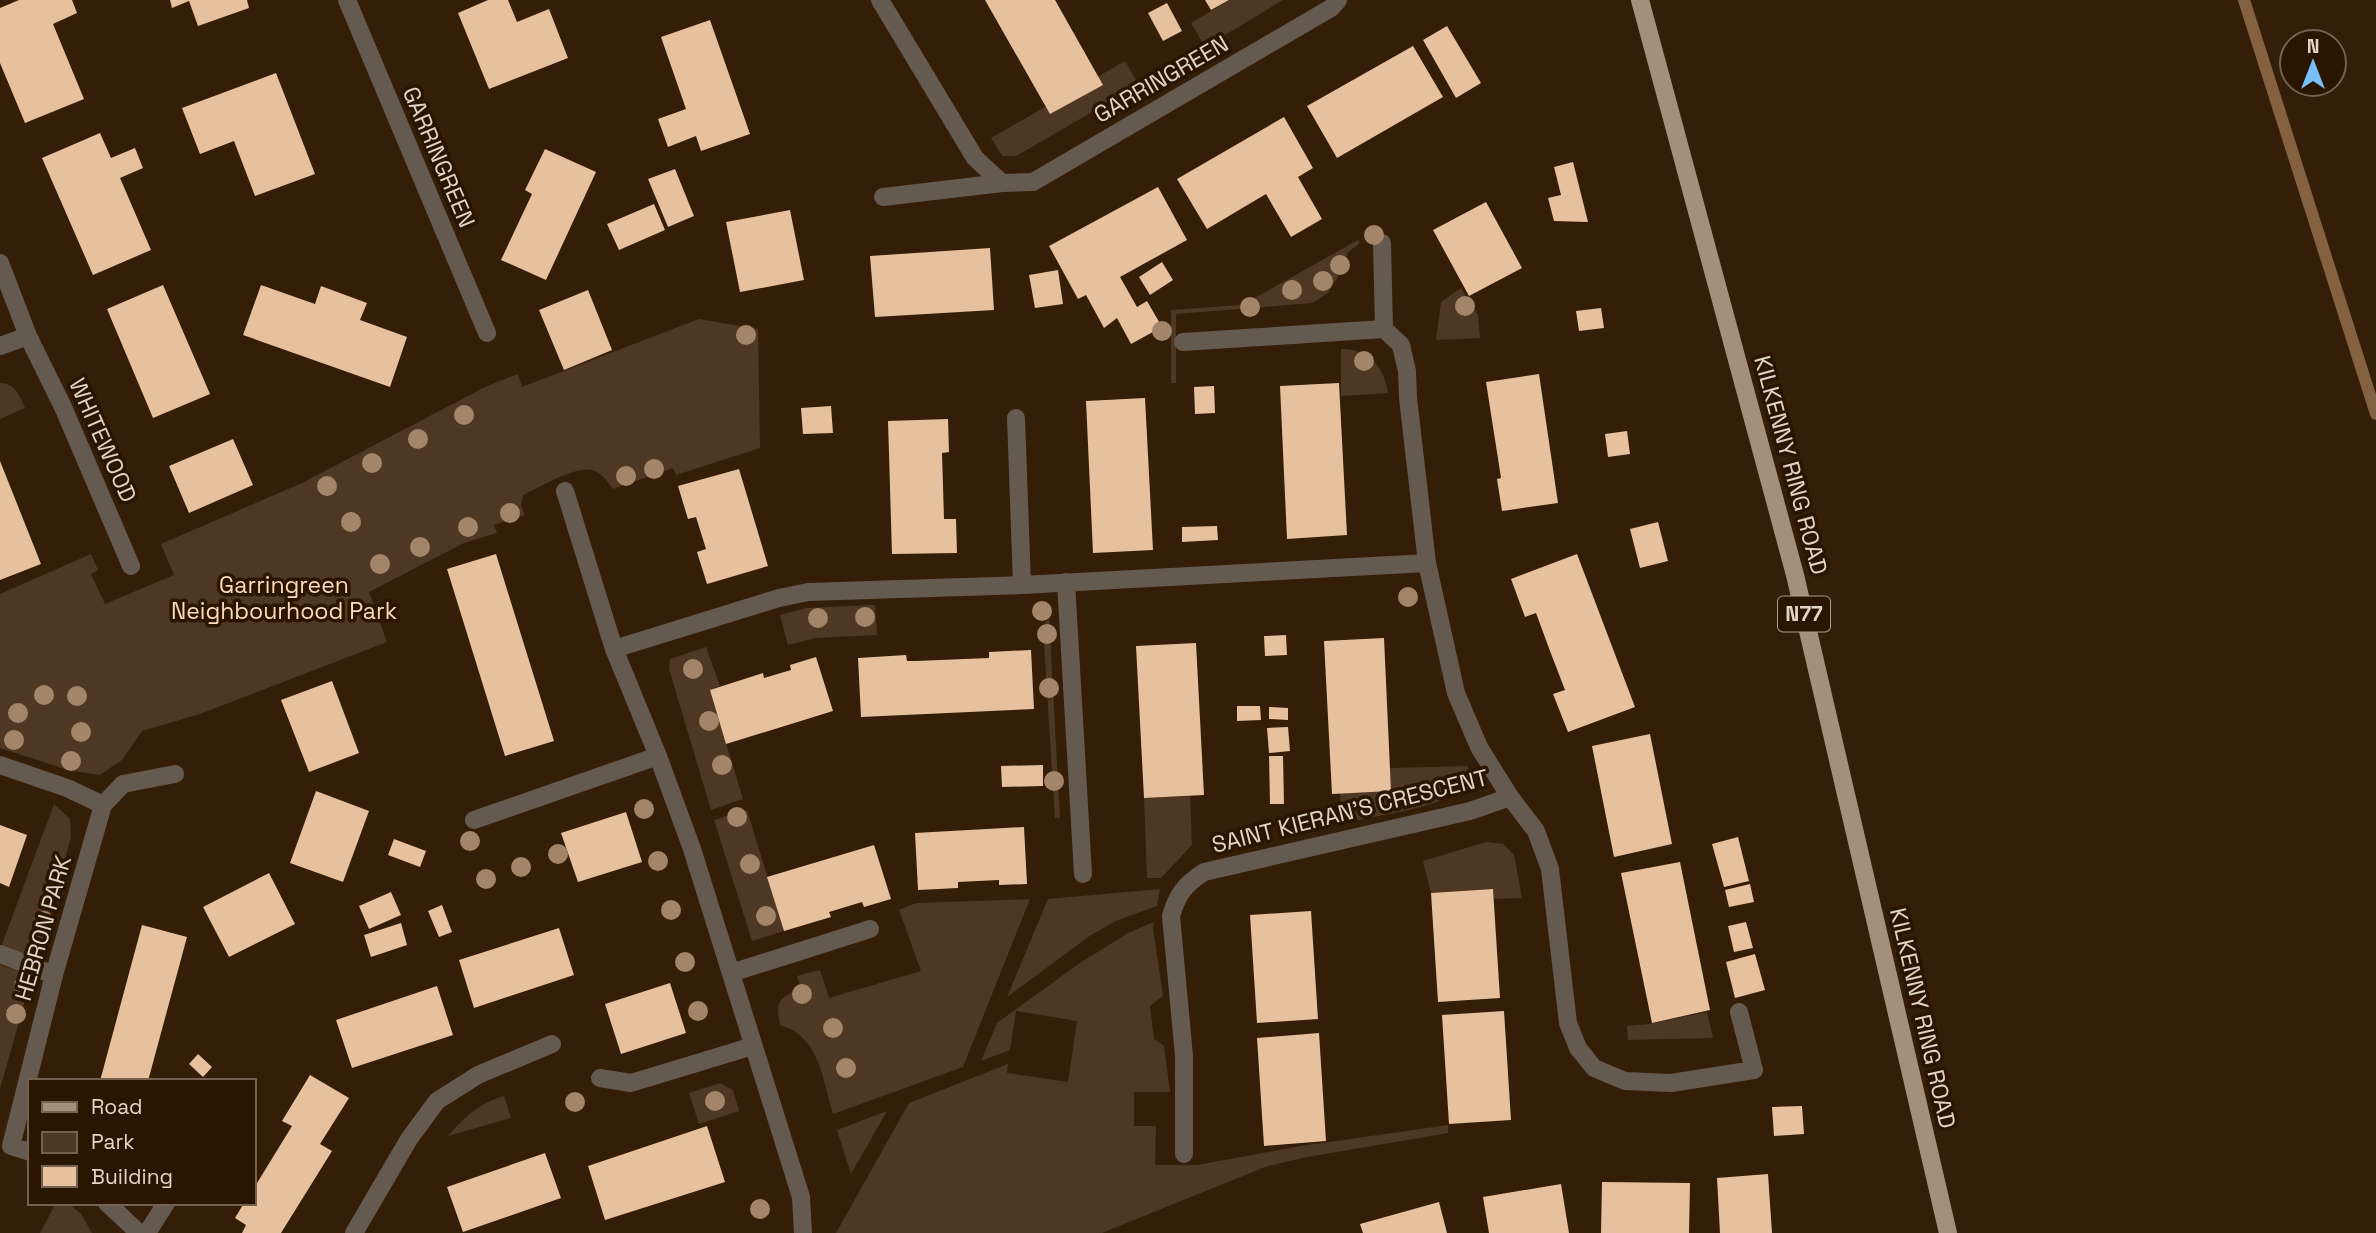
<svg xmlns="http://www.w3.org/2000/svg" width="2376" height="1233" viewBox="0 0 2376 1233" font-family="'Space Grotesk',sans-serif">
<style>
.green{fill:#4e3824}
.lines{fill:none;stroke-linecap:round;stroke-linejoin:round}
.stream{stroke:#846140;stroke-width:12}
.building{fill:#e7c09d}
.service{stroke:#655a50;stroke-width:18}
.minor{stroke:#655a50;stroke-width:18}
.primary{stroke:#a68f7a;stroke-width:18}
.tree{fill:#a3856a}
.labels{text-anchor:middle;stroke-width:7;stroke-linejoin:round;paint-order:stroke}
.shield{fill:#2a1501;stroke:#ab9b8c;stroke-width:2}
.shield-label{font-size:21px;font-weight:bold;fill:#e2d4c7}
.street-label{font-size:23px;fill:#e2d4c7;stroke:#2a1501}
.park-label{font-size:23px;fill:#fddaba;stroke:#2a1501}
</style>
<rect width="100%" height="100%" fill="#341e08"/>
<path class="green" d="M 1230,0 L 1283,0 L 1205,47 L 1191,23 Z
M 1125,61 L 1139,85 L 1016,156 L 1002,156 L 991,138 Z
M 1358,240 L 1360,243 L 1348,252 L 1341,272 L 1328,293 L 1312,303 L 1176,314 L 1176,383 L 1171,383 L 1171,310 L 1242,305 Z
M 1461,288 L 1478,315 L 1480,338 L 1436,340 L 1441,302 Z
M 699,319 L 758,329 L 760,448 L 676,475 L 673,468 L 613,489 C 607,481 602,473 592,470 C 575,466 540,487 523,495 L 521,506 L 525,515 L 494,525 L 497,533 L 464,543 L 369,592 L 387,642 L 200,714 L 142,731 L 122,760 L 100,775 L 71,771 L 0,748 L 0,594 L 91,554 L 98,570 L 91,574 L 105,604 L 174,575 L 161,544 L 302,483 L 487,386 L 518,374 L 522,387 Z
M 1341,349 C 1369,349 1384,366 1388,393 L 1341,396 Z
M 0,383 C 15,383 20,396 25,408 L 0,419 Z
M 875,605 L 877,635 L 816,638 L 788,645 L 780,615 L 806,608 Z
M 1049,617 L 1060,818 L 1055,818 L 1043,627 Z
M 706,647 L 720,686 L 710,690 L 743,799 L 711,810 L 669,669 L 670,659 Z
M 1468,766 C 1468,775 1466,784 1458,790 C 1436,809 1388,813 1359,820 L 1348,816 L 1341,806 L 1340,793 L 1391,791 L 1390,768 Z
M 1190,796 L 1192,845 L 1161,878 L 1147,878 L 1144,798 Z
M 54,804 L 70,819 L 71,837 L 37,960 L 1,947 Z
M 747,810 L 784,931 L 752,941 L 714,820 Z
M 1486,842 L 1503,844 L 1514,855 L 1522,898 L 1494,899 L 1493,889 L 1431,893 L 1423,861 Z
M 1160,889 L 1157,906 L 1118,920 L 1091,935 L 1007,997 L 1048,899 Z
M 1030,899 L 963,1067 L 833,1114 C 822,1079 820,1036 780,1025 C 775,1000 780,998 801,988 L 797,976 L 820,970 L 829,998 L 921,971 L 899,910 L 916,903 Z
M 1154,922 L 1153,928 L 1163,996 L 1150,1006 L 1154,1039 L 1164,1046 L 1170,1092 L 1134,1092 L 1134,1126 L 1156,1126 L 1155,1165 L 1197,1165 L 1301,1146 L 1448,1125 L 1448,1133 L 1302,1158 L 1265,1167 L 1102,1233 L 836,1233 L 909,1103 L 1008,1064 L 1007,1073 L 1068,1082 L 1077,1021 L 1016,1011 L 1010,1050 L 981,1061 L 997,1023 L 1077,965 L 1128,933 Z
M 0,965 L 32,976 L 0,1089 Z
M 1707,1012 L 1713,1038 L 1628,1040 L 1627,1026 L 1649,1024 Z
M 720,1083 L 733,1090 L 739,1111 L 699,1124 L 689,1093 Z
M 504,1096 L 511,1118 L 448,1136 C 465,1117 479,1103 504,1096 Z
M 887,1111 L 851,1174 L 837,1130 Z
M 56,1203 L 68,1203 L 81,1214 L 92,1233 L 40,1233 Z"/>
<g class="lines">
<path class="stream" d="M 2244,0 L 2376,414"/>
</g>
<path class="building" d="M 19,0 L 72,0 L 77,13 L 53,24 L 84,99 L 25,123 L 0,63 L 0,8 Z
M 170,0 L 247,0 L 249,8 L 198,26 L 189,1 L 172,8 Z
M 488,0 L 508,0 L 517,22 L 549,9 L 568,58 L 489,89 L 458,13 Z
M 985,0 L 1055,0 L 1103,85 L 1050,114 Z
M 1205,0 L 1229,0 L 1211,10 Z
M 1167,3 L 1182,31 L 1163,41 L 1148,13 Z
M 710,20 L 750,134 L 701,151 L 696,136 L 668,147 L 658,119 L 686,109 L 661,37 Z
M 1447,26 L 1481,83 L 1456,98 L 1423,40 Z
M 1413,46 L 1443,97 L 1337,158 L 1307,106 Z
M 276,73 L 315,174 L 255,196 L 234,141 L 200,154 L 182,108 Z
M 1284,117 L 1313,168 L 1298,177 L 1322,219 L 1291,237 L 1266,194 L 1207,229 L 1177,179 Z
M 100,133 L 111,158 L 135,148 L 143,168 L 120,178 L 151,250 L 93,275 L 42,158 Z
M 545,149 L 596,172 L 546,280 L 501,260 L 532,194 L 525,190 Z
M 1573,162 L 1588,222 L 1554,221 L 1548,198 L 1561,195 L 1554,167 Z
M 675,169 L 694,216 L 668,227 L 648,179 Z
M 1158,187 L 1187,240 L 1120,277 L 1137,307 L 1147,301 L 1162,327 L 1131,344 L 1117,318 L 1104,328 L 1086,295 L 1078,299 L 1049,246 Z
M 1486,202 L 1522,268 L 1469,296 L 1433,230 Z
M 654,204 L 665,230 L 619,250 L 607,224 Z
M 790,210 L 804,280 L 740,292 L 726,222 Z
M 990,248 L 994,310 L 875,317 L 870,256 Z
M 1162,262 L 1173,280 L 1150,295 L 1139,277 Z
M 1058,270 L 1063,304 L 1035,308 L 1029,275 Z
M 163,285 L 210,394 L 153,418 L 107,309 Z
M 261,285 L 315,304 L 321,286 L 367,303 L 360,320 L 407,337 L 390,387 L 243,335 Z
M 588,290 L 612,350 L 564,370 L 539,310 Z
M 1601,308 L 1604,328 L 1579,331 L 1576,311 Z
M 1539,374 L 1558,503 L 1502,511 L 1497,479 L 1501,478 L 1486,382 Z
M 1339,383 L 1347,535 L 1287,539 L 1280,386 Z
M 1214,386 L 1215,413 L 1195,414 L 1194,387 Z
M 1145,398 L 1153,550 L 1093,553 L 1086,401 Z
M 831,406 L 833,433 L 803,434 L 801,408 Z
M 948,419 L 949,452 L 942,453 L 944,519 L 956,519 L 957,553 L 892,554 L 888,421 Z
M 1627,431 L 1630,454 L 1608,457 L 1605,434 Z
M 233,439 L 253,485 L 189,513 L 169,466 Z
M 0,461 L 41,564 L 0,580 Z
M 739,469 L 768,566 L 707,584 L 697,552 L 706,549 L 696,517 L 688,519 L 678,486 Z
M 1658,522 L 1668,561 L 1640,568 L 1630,529 Z
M 1217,526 L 1218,540 L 1182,542 L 1182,527 Z
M 496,554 L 554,741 L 505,756 L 447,569 Z
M 1577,554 L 1635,707 L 1568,732 L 1553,694 L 1565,690 L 1550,651 L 1536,613 L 1525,617 L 1511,579 Z
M 1286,635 L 1287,655 L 1265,656 L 1264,636 Z
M 1384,638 L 1391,791 L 1332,794 L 1324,641 Z
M 1196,643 L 1204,795 L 1144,798 L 1136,646 Z
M 1031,650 L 1034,709 L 861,717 L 858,658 L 906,655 L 907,661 L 916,661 L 989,658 L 989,652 Z
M 816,657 L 833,711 L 726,744 L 710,690 L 763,673 L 764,678 L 791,670 L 790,665 Z
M 332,681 L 359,753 L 309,772 L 281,700 Z
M 1237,706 L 1260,706 L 1261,720 L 1237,721 Z
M 1269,707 L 1288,708 L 1288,720 L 1269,719 Z
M 1288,727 L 1290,751 L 1269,753 L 1267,728 Z
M 1650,734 L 1672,844 L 1614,857 L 1592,746 Z
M 1269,756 L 1283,756 L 1284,804 L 1270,804 Z
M 1043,765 L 1043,786 L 1002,787 L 1001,766 Z
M 316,791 L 369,811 L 343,882 L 290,863 Z
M 626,812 L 642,862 L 578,882 L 561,833 Z
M 0,825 L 27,835 L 9,887 L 0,883 Z
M 1024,827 L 1027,884 L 999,885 L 999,880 L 958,882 L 958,888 L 918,890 L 915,833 Z
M 1738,837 L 1749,881 L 1724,887 L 1712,844 Z
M 394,839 L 426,851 L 420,867 L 388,855 Z
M 874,845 L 891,899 L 864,907 L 862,902 L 829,912 L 831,917 L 784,931 L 767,877 Z
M 1680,862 L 1710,1010 L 1652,1023 L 1621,873 Z
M 269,873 L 295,924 L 229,957 L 203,907 Z
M 1750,884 L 1754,902 L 1729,907 L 1725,890 Z
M 1493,889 L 1500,998 L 1438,1002 L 1431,893 Z
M 391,892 L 401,915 L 369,929 L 359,906 Z
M 442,905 L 452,932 L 439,937 L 428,911 Z
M 1311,911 L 1318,1019 L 1257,1023 L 1250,915 Z
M 1746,922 L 1753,948 L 1734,952 L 1728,926 Z
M 401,923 L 407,945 L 371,957 L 364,935 Z
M 142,925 L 187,937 L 148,1081 L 100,1081 Z
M 559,928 L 574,975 L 474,1008 L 459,960 Z
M 1755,954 L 1765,990 L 1735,998 L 1726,962 Z
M 670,983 L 686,1033 L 621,1054 L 605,1004 Z
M 437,986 L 453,1035 L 352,1068 L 336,1020 Z
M 1504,1011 L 1511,1120 L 1449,1124 L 1442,1015 Z
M 1319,1033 L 1326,1141 L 1264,1146 L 1257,1038 Z
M 198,1054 L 212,1067 L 203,1077 L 189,1064 Z
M 310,1075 L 349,1098 L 320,1144 L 332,1151 L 281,1233 L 242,1233 L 246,1225 L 235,1218 L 244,1203 L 254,1203 L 254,1188 L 292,1126 L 282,1121 Z
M 1802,1106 L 1804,1134 L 1774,1136 L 1772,1107 Z
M 707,1126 L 725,1182 L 605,1220 L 588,1166 Z
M 545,1153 L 561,1198 L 463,1232 L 447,1187 Z
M 1768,1174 L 1772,1233 L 1720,1233 L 1717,1178 Z
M 1602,1182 L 1690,1183 L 1689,1233 L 1601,1233 Z
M 1561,1184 L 1569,1233 L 1489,1233 L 1483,1197 Z
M 1439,1202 L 1447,1233 L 1363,1233 L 1360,1224 Z"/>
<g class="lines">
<path class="service" d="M 1183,342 L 1384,329
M 0,954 L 54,975
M 147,1233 L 166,1203"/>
<path class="minor" d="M 347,0 L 487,333
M 880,0 L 975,158 L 1002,183 L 1033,182 L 1331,8 L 1338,0
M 883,197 L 1002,183
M 1382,243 L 1384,329 L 1401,345 L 1407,371 L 1408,398 L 1427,563 L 1456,693 L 1479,747 L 1510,797 L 1536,831 L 1550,869 L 1568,1023 L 1578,1048 L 1594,1068 L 1625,1081 L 1671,1083 L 1754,1070 L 1739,1012
M 0,263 L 28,336 L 63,407 L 131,566
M 0,346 L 28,336
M 1016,418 L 1022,585
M 565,491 L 614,649 L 658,756 L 692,849 L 801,1197 L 803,1233
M 1066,582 L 1083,874
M 614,649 L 779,598 L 808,592 L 1022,585 L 1427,563
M 0,765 L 67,788 L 103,805
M 474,820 L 658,756
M 731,973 L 870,929
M 600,1078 L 631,1083 L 753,1046
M 30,1152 L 11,1146 L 54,975 L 103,805 L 123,784 L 175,774
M 1184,1154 L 1184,1056 L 1171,916 C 1177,895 1185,884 1204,872 L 1470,811 L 1510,797
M 107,1203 L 139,1233
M 354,1233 L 409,1139 L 437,1101 L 478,1075 L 552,1044"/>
<path class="primary" d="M 1640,0 L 1795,575 L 1948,1233"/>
</g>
<g class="tree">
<circle cx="1374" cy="235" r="10"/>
<circle cx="1340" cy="265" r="10"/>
<circle cx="1323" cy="281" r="10"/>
<circle cx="1292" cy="290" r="10"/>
<circle cx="1465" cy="306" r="10"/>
<circle cx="1250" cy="307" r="10"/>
<circle cx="1162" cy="331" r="10"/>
<circle cx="746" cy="335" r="10"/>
<circle cx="1364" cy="361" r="10"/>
<circle cx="464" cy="415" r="10"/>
<circle cx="418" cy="439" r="10"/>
<circle cx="372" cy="463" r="10"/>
<circle cx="654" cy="469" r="10"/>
<circle cx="626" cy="476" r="10"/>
<circle cx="327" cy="486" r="10"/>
<circle cx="510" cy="513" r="10"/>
<circle cx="351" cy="522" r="10"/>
<circle cx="468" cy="527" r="10"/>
<circle cx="420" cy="547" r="10"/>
<circle cx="380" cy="564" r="10"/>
<circle cx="1408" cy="597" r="10"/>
<circle cx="1042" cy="611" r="10"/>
<circle cx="865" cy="617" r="10"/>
<circle cx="818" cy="618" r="10"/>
<circle cx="1047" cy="634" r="10"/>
<circle cx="693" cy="669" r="10"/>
<circle cx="1049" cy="688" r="10"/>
<circle cx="44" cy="695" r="10"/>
<circle cx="77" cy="696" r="10"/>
<circle cx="18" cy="713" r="10"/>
<circle cx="709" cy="721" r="10"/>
<circle cx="81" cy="732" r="10"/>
<circle cx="14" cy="740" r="10"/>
<circle cx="71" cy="761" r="10"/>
<circle cx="722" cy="765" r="10"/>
<circle cx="1054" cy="781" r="10"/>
<circle cx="644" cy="809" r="10"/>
<circle cx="737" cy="817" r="10"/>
<circle cx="470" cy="841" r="10"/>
<circle cx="558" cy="854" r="10"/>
<circle cx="658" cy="861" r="10"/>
<circle cx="750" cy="864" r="10"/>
<circle cx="521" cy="867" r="10"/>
<circle cx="486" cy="879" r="10"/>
<circle cx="671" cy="910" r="10"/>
<circle cx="766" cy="916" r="10"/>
<circle cx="44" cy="921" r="10"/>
<circle cx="35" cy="951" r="10"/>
<circle cx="685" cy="962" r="10"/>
<circle cx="24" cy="986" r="10"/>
<circle cx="802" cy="994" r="10"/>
<circle cx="698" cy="1011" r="10"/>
<circle cx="16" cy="1014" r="10"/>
<circle cx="833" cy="1028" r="10"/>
<circle cx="846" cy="1068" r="10"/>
<circle cx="715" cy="1101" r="10"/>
<circle cx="575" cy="1102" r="10"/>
<circle cx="760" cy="1209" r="10"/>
</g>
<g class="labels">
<rect class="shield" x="1778" y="596.5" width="52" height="35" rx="5"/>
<g class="shield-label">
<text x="1804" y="621">N77</text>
</g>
<g class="street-label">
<text transform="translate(1161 79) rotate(-30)" y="8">GARRINGREEN</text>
<text transform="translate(439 157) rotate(67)" y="8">GARRINGREEN</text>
<text transform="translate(103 440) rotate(66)" y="8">WHITEWOOD</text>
<text transform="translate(1791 465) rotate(75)" y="8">KILKENNY RING ROAD</text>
<text transform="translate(1350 811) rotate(-14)" y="8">SAINT KIERAN'S CRESCENT</text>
<text transform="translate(43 928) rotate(-74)" y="8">HEBRON PARK</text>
<text transform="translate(1923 1018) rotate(77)" y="8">KILKENNY RING ROAD</text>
</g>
<g class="park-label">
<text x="284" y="593">Garringreen<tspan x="284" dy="26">Neighbourhood Park</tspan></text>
</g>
</g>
<rect x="28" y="1079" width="228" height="126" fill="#2a1501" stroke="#746150" stroke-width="2"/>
<rect x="42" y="1102" width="35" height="10" fill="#a68f7a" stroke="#746150" stroke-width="2"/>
<text x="91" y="1114" font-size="21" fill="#e2d4c7">Road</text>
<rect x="42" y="1132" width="35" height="21" fill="#4e3824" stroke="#746150" stroke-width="2"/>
<text x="91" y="1149" font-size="21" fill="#e2d4c7">Park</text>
<rect x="42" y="1166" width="35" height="21" fill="#e7c09d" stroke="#746150" stroke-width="2"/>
<text x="91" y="1184" font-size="21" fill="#e2d4c7">Building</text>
<g transform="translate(2313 63)"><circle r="33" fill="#2a1501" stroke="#746150" stroke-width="2"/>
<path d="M0-5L12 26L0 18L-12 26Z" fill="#78bff7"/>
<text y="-10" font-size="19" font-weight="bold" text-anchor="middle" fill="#e2d4c7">N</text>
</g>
</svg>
